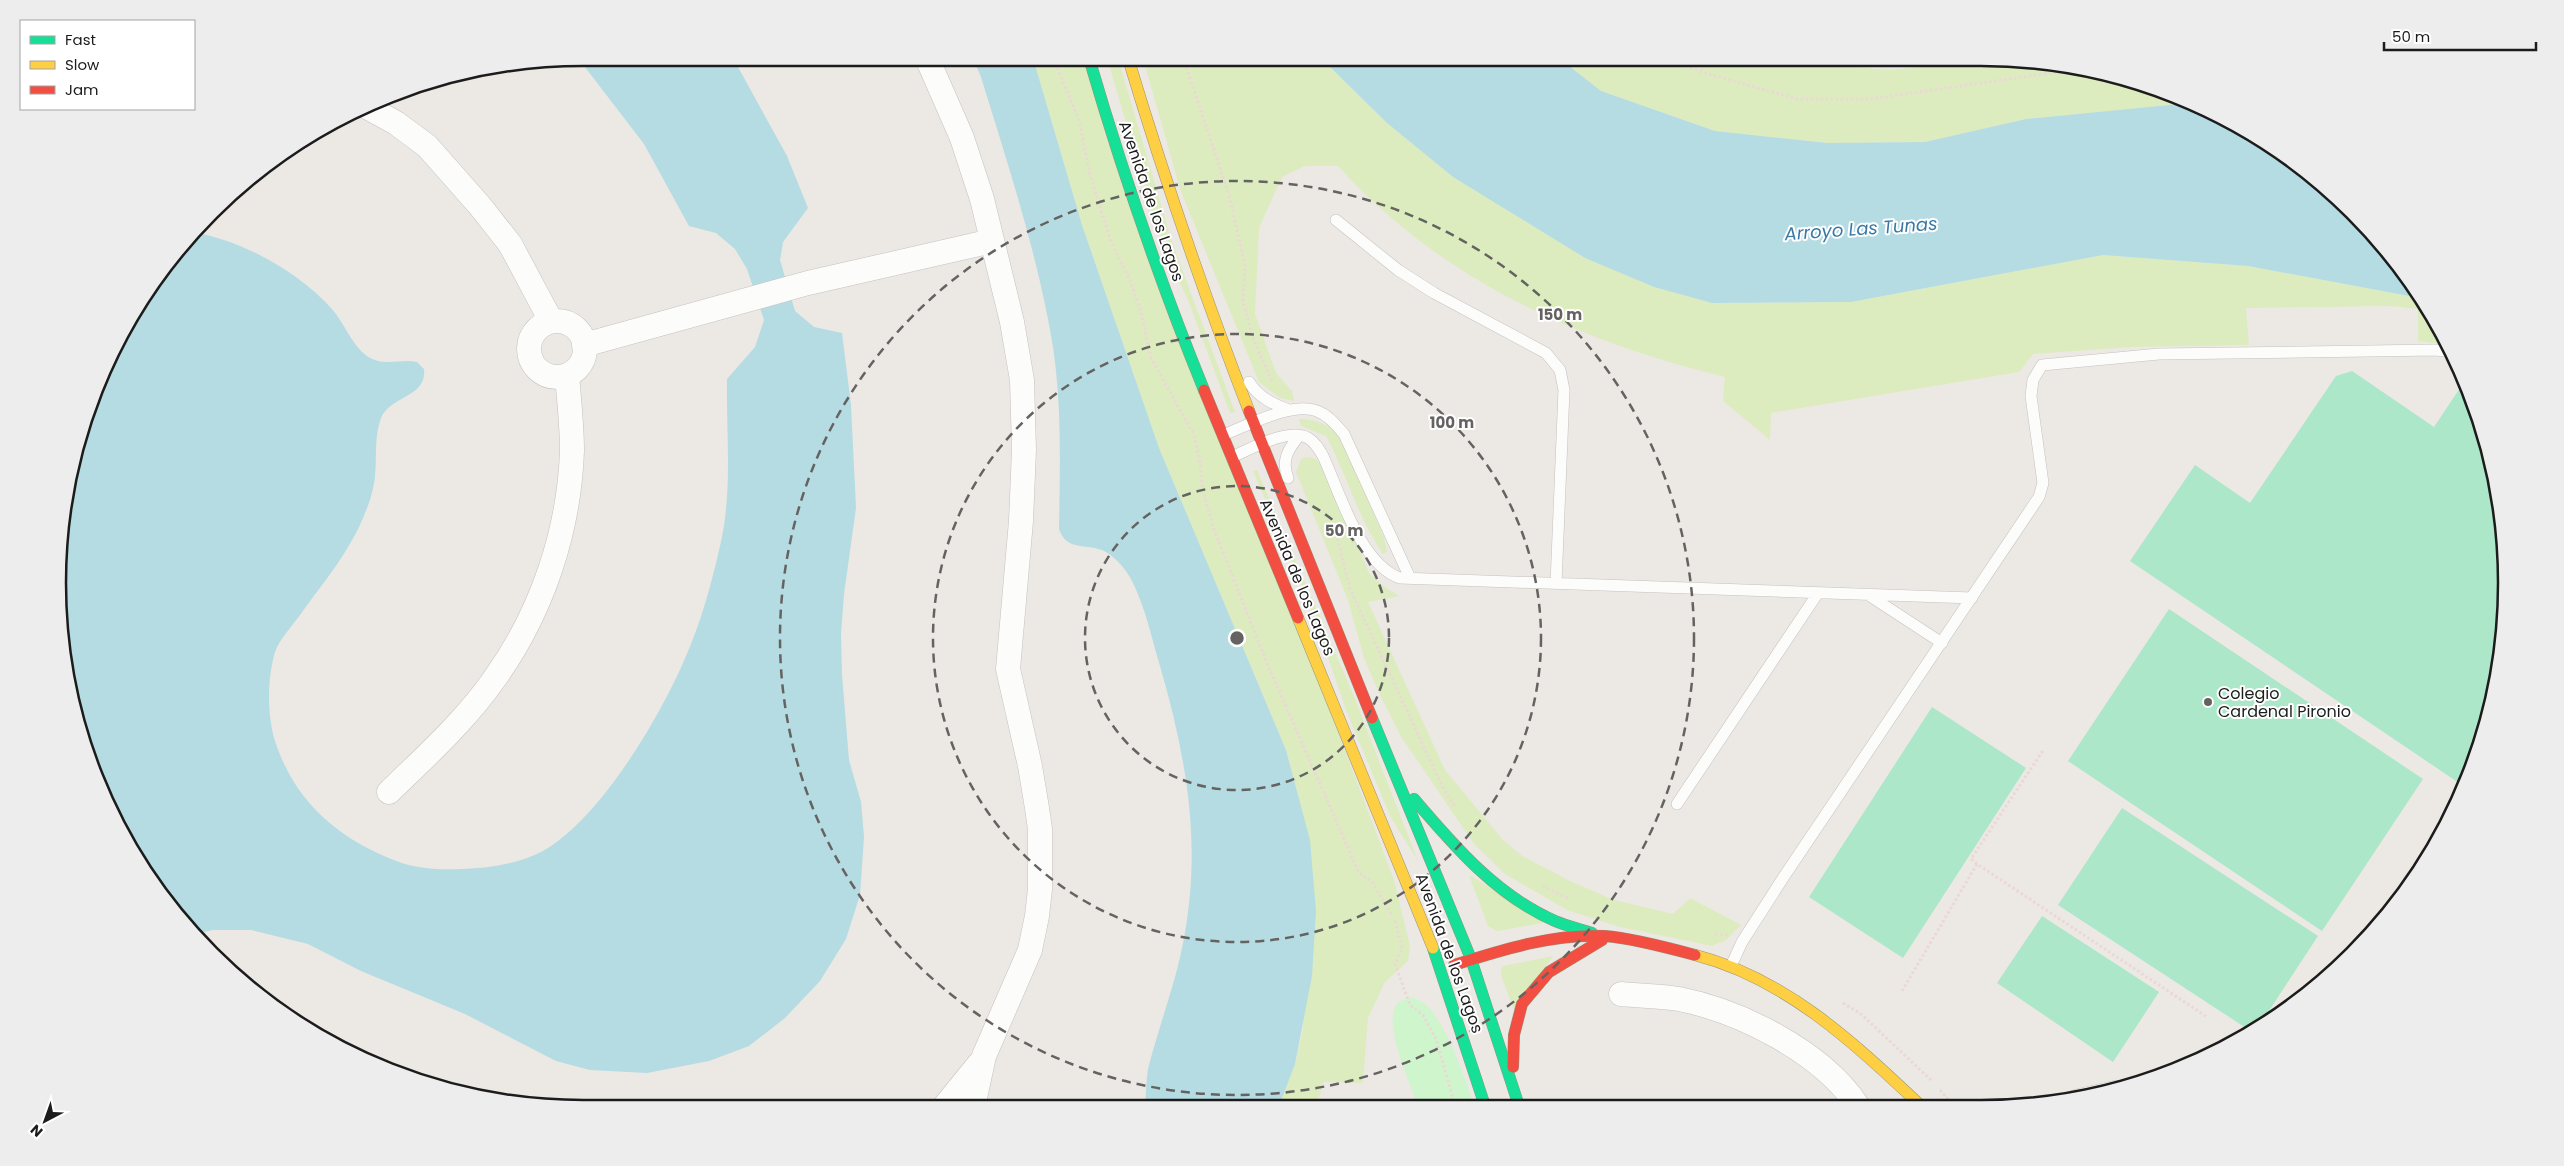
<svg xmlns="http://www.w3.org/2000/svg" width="2564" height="1166" viewBox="0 0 2564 1166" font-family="Poppins,sans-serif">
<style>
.grass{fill:#dcecbf}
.park{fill:#cff5cc}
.pitch{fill:#abe7c8}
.water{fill:#b4dce2}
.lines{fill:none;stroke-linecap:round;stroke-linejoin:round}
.lane-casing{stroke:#c4c2c0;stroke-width:12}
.street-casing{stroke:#c4c2c0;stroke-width:25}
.fast-casing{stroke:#96947c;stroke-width:12}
.slow-casing{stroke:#96947c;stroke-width:12}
.jam-casing{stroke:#96947c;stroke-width:12}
.path{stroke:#ebd8d6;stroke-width:3;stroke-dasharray:2.5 2.5;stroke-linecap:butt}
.lane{stroke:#fcfcfb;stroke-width:11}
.street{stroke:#fcfcfb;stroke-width:24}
.fast{stroke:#16e098;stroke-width:11}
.slow{stroke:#ffcf43;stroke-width:11}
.jam{stroke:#f24e42;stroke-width:11}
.ring{fill:none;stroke:#656362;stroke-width:2.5;stroke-dasharray:9 6}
.poi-dot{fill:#656362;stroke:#fff;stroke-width:2}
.labels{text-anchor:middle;stroke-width:4;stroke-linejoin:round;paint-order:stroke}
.street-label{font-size:16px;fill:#1c1c1c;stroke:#fff}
.poi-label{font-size:16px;fill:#1c1c1c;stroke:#fff;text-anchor:start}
.water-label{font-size:18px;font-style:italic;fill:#3b78a5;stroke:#fff}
.rim{fill:none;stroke:#1c1c1c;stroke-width:2.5}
.centre{fill:#656362;stroke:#fff;stroke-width:2.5}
.ring-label{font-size:15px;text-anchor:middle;font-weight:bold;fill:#656362;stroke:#fff;stroke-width:4;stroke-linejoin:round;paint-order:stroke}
</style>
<rect width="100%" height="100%" fill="#ece8e4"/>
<path class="grass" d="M 1033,58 L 1083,58 L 1394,880 L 1410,946 L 1408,961 L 1385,982 L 1368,1018 L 1363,1083 L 1324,1082 L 1316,1106 L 1279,1106 L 1295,1064 L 1303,1029 L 1298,795 L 1286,750 L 1159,448 L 1082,225 Z
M 1107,58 L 1118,58 L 1172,242 L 1235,412 L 1230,413 L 1188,300 L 1163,248 Z
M 1143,58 L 1321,58 L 1387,123 L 1453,177 L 1585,258 L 1654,287 L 1712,303 L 1851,302 L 2103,255 L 2248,266 L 2420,298 L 2449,345 L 2418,341 L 2418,309 L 2392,306 L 2246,308 L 2249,345 L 2131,347 L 2033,354 L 2019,372 L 1771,413 L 1770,440 L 1723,401 L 1725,377 C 1579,342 1440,279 1338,166 L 1305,166 L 1282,177 L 1259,228 L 1255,314 L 1276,373 L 1292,391 L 1294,401 L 1280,398 L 1259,382 L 1180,189 Z
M 1559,58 L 1797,58 L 1826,64 L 1889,70 L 1948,65 L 1986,58 L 2083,68 L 2150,85 L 2189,103 L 2026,119 L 1925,142 L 1828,143 L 1715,131 L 1601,91 Z
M 1299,419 C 1318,419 1329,425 1342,439 L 1384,538 L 1387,552 L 1383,554 C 1358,518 1347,475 1326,436 L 1301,426 Z
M 1311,457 L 1317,460 L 1326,471 L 1369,573 L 1382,585 L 1399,596 L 1368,602 L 1445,770 L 1502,839 L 1522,856 L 1570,881 L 1614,900 L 1673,914 L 1690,898 L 1741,925 L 1726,940 L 1712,946 L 1620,927 L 1567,910 L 1505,874 L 1474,844 L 1400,735 L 1379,693 L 1364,658 L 1348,600 L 1296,472 L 1302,458 Z
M 1257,470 L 1353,694 L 1418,861 L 1391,818 L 1348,715 L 1304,590 L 1253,471 Z
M 1469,875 L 1548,922 L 1497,931 L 1488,926 Z
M 1553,956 L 1515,1013 L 1501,975 L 1501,970 L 1503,966 Z"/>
<path class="park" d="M 1413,997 C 1417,1000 1423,1002 1426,1005 C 1446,1023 1466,1080 1474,1106 L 1418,1106 C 1411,1083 1383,1027 1396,1005 C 1399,1000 1407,999 1413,997 Z"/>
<path class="pitch" d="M 2352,371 L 2434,427 L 2464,382 L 2489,447 L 2505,549 L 2502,652 L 2479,752 L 2462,785 L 2130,561 L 2195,465 L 2250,503 L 2336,376 Z
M 2169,609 L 2423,779 L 2322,931 L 2068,761 Z
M 1932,707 L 2026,768 L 1903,958 L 1809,897 Z
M 2122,808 L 2318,936 L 2261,1023 L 2249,1030 L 2058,905 Z
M 2042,916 L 2159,992 L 2113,1062 L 1997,983 Z"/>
<path class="water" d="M 578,58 L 733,58 L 787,156 L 808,208 L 783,242 L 780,260 L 795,311 L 814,327 L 842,333 L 851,405 L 856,508 L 844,594 L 841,634 L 842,675 L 849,760 L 861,802 L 864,837 L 860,895 L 846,939 L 820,981 L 785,1018 L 749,1046 L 709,1061 L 647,1073 L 590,1070 L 556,1061 L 465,1014 L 361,971 L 308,944 L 251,930 L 213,930 L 196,934 L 166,903 L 128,845 L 85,752 L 68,685 L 58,583 L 68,481 L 85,414 L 128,321 L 192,232 C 241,240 298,271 331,308 C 346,324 354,353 375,360 C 389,365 403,359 417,362 L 424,369 C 427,398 391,395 381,418 C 374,436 377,457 375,476 C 374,487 370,502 365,513 C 351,550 323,583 300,615 C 292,626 279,640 275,652 C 267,679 267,715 275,741 C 295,803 340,840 399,862 C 418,869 443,870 463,869 C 490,868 518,864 543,851 C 600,819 661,716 686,656 C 701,622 712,582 720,546 C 733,492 726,434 727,379 L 755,347 L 764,320 L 747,269 L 735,249 L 716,233 L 689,226 L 644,144 Z
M 973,58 L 1033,58 L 1082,225 L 1159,448 L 1286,750 L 1310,840 L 1316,911 L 1312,976 L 1295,1064 L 1279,1106 L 1145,1107 C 1146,1095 1146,1081 1148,1069 C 1159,1025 1176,983 1184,938 C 1202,843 1186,756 1160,666 C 1153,643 1148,619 1139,597 C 1132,578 1123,563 1106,552 C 1088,542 1067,553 1059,529 C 1060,468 1062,407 1053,347 C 1038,255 1008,165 981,77 Z
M 1321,58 L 1559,58 L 1601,91 L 1715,131 L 1828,143 L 1925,142 L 2026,119 L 2189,103 L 2244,128 L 2328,188 L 2398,263 L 2420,298 L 2248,266 L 2103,255 L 1851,302 L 1712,303 L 1654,287 L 1585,258 L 1453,177 L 1387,123 Z"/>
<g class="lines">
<defs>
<path id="lane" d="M 1336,220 L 1398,270 L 1434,293 L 1546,353 L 1560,370 L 1564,390 L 1556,584
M 1249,382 C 1259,398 1273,404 1289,410
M 1223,435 C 1247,426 1292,401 1317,411 C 1328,415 1336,425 1344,434 L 1410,578
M 1232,457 C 1250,449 1289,427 1308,438 C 1315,442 1319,449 1323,456 C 1340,493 1360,564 1400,578 L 1972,598
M 1288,478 C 1281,461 1288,449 1299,436
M 1870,596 L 1942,643
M 1677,804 L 1818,593
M 1731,966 L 1742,942 L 1783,878 L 2039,497 L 2043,483 L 2031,396 L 2033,380 L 2042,365 L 2159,354 L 2435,350 L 2453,352
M 2065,1100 L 2076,1095 L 2116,1086"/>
<path id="street" d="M 927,58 L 962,138 L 982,199 L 1012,322 L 1022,380 L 1024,450 L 1021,521 L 1008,669 L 1030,766 L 1037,808 L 1040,829 L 1040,889 L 1037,916 L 1030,950 L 984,1056 L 973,1107
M 367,107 L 396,123 L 427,146 L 480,206 L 510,244 L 551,321
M529 349a28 28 0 1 1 56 0a28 28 0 1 1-56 0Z
M 584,345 L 808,283 L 992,241
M 389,792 C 426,756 466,720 495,678 C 542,612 569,532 572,451 C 572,426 569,400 567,375
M 1621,994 C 1640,996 1660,996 1679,999 C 1740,1011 1822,1052 1857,1105
M 944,1107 L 979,1064"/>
<path id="fast" d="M 1089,58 C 1122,171 1160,282 1204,390
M 1372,718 L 1471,959 L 1519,1106
M 1414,799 C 1454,846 1497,896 1555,921 C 1567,926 1580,929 1592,933
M 1433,948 L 1485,1106"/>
<path id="slow" d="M 1128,58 C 1164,177 1204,295 1249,411
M 1298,618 L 1433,948
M 1695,955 C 1785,978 1853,1042 1919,1104"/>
<path id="jam" d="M 1204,390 L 1298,618
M 1249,411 L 1372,718
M 1454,965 C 1501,950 1555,933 1605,936 C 1631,938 1669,948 1695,955
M 1513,1067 L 1514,1035 L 1522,1004 L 1549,972 L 1602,940"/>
</defs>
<use href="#lane" class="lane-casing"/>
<use href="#street" class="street-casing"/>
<use href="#fast" class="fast-casing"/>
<use href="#slow" class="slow-casing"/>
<use href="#jam" class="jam-casing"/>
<path class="path" d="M 1055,58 L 1057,67 L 1079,120 L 1090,175 L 1111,242 L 1130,280 L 1141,312 L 1151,358 L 1194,435 L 1200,462 L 1203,492 L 1215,532 L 1267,663 L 1359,873 L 1372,882 L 1392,915
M 1183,58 L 1229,195 L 1245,266 L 1243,302 L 1254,341 L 1273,383
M 1667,58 L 1702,72 L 1797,99 L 1870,99 L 2050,73 L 2093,70
M 1335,529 L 1350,589 L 1444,790 L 1456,808
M 1977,864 L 1971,859 L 2044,749
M 1543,886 L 1569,899
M 1395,921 L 1402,948 L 1395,964 L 1410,1005 L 1423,1015 L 1436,1039 L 1454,1102
M 1715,934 L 1728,935
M 1902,991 L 1977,864 L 2207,1017
M 1843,1003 L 1861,1014 L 1932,1081
M 1940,1090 L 1952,1104"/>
<use href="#lane" class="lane"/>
<use href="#street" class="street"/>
<use href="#fast" class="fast"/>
<use href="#slow" class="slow"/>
<use href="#jam" class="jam"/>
</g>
<g class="ring">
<circle cx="1237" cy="638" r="152"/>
<circle cx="1237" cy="638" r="304"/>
<circle cx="1237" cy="638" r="457"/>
</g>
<circle class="poi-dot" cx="2208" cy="702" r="5"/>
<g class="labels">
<g class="street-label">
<text transform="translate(1152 201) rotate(71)" y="6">Avenida de los Lagos</text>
<text transform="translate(1298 577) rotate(67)" y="6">Avenida de los Lagos</text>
<text transform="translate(1450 953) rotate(70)" y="6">Avenida de los Lagos</text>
</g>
<g class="poi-label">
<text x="2218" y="699">Colegio<tspan x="2218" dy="18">Cardenal Pironio</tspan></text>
</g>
<g class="water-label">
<text transform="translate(1861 229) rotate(-4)" y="6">Arroyo Las Tunas</text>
</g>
</g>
<path d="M0 0H2564V1166H0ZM583 66H1981A517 517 0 0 1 2498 583V583A517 517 0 0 1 1981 1100H583A517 517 0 0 1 66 583V583A517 517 0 0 1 583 66Z" fill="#ededed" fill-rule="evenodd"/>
<path class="rim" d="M583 66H1981A517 517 0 0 1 2498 583V583A517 517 0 0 1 1981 1100H583A517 517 0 0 1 66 583V583A517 517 0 0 1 583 66Z"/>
<circle cx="1237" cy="638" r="8" class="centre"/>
<g class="ring-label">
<text x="1560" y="320">150 m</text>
<text x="1452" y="428">100 m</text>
<text x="1344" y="536">50 m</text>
</g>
<rect x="20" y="20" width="175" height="90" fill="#ffffff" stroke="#a4a4a4"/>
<rect x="30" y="36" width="25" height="8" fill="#16e098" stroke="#a4a4a4"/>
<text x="65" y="45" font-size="15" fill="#1c1c1c">Fast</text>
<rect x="30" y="61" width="25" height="8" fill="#ffcf43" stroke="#a4a4a4"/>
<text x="65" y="70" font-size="15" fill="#1c1c1c">Slow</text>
<rect x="30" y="86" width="25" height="8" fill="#f24e42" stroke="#a4a4a4"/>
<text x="65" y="95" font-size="15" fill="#1c1c1c">Jam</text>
<g transform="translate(45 1121) rotate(221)" stroke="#ffffff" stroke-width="4" paint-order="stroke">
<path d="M0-4L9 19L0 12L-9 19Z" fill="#1c1c1c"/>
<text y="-8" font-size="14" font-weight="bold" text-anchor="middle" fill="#1c1c1c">N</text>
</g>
<path d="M2384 42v8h152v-8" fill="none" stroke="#1c1c1c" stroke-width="2.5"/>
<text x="2392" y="42" font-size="15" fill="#1c1c1c" stroke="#ffffff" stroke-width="4" paint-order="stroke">50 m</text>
</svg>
